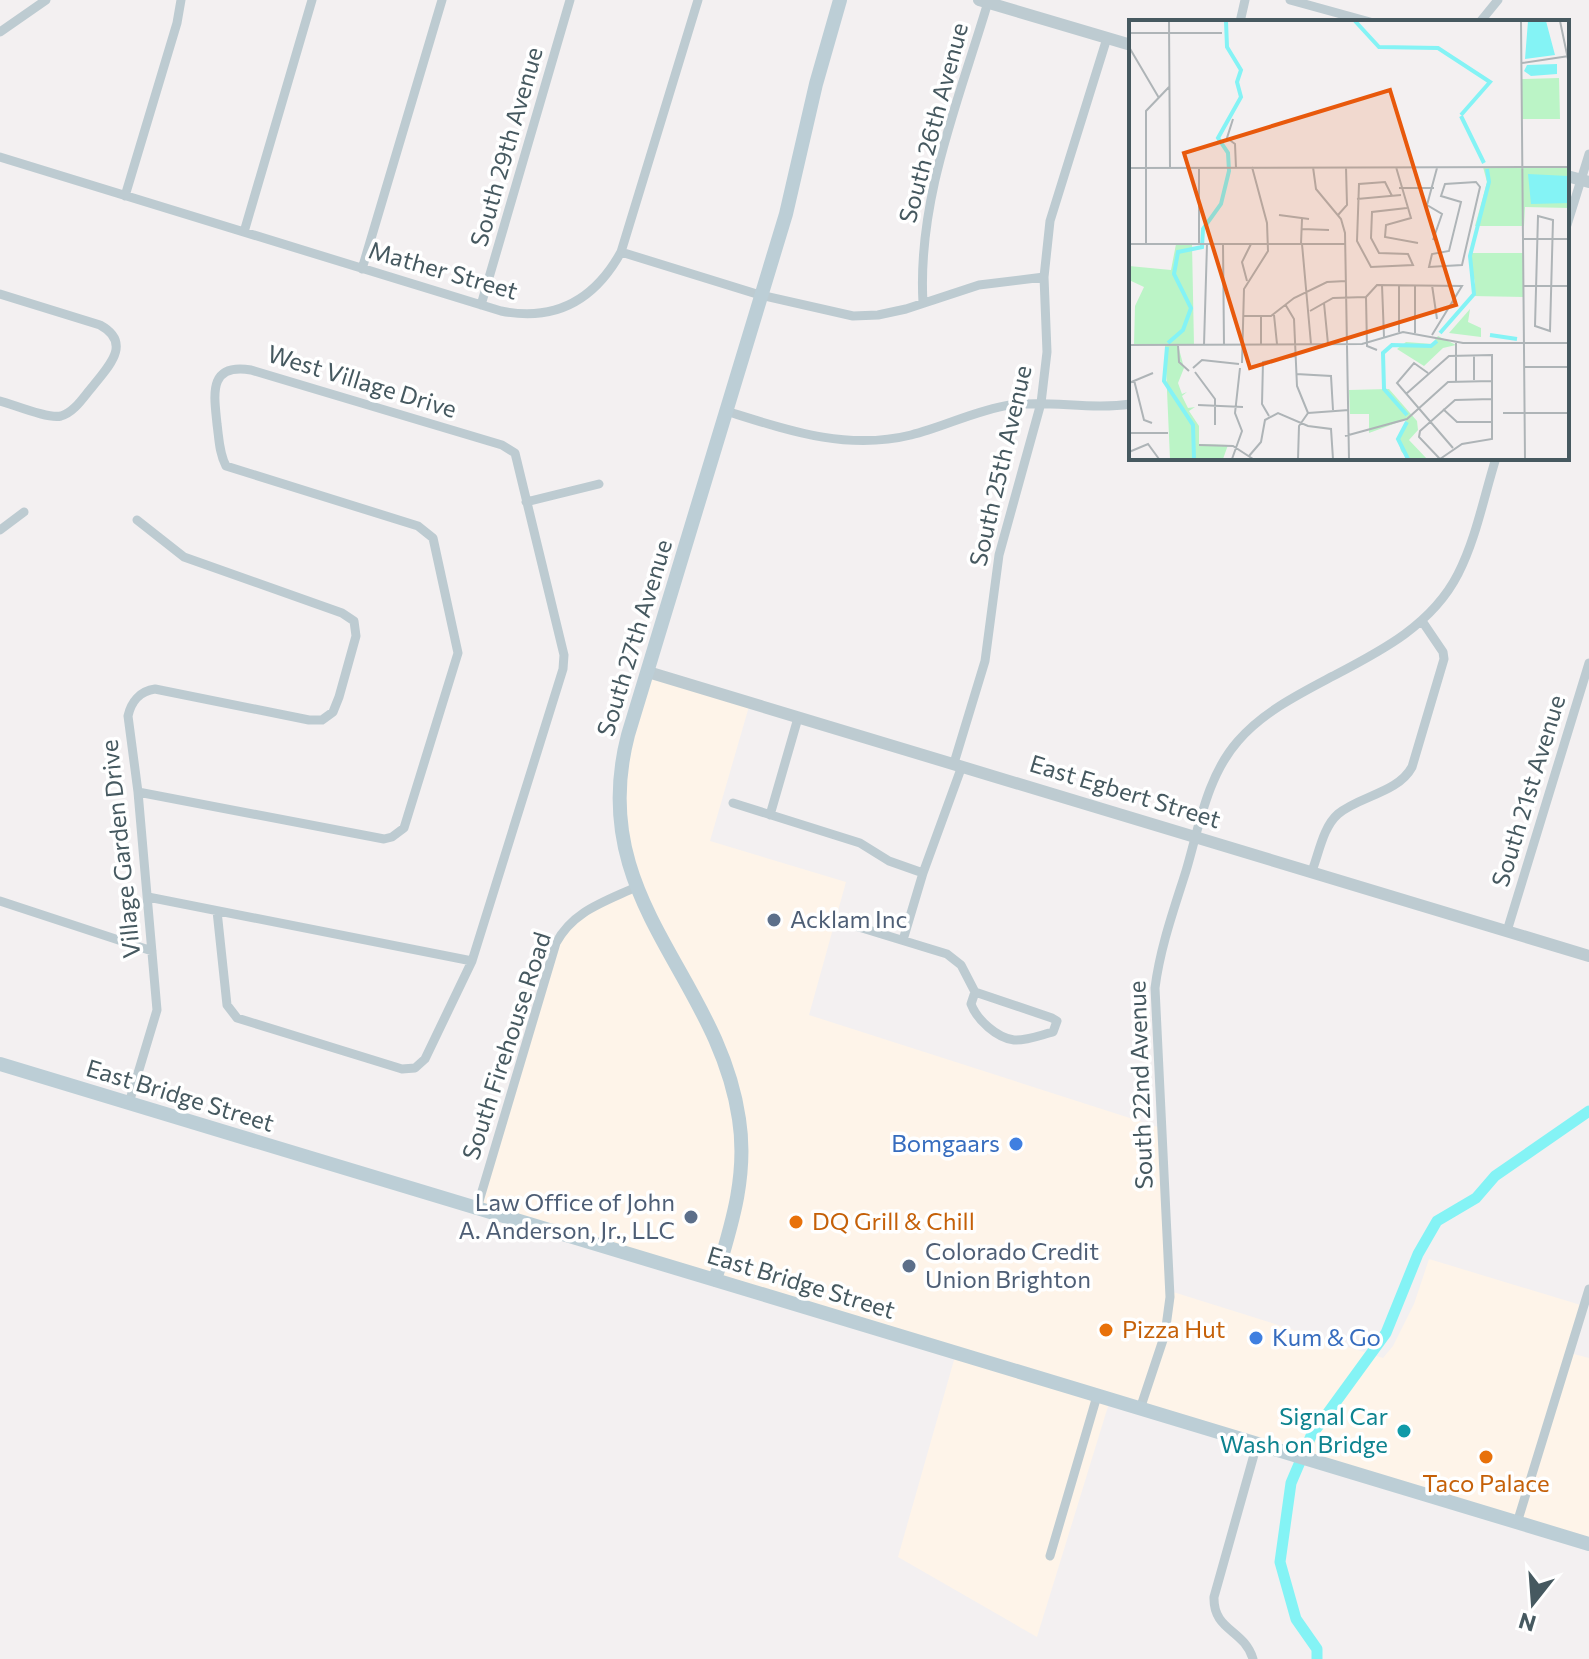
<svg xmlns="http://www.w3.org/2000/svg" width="1589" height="1659" viewBox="0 0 1589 1659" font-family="Commissioner,sans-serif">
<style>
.commercial{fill:#fef4e9}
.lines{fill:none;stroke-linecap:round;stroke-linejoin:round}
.canal{stroke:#84f3f5;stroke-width:11}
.minor{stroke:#bdcbd1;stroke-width:9}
.tertiary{stroke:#bdcbd1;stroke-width:12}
.secondary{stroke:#bcced6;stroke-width:14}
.service-dot{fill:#5c6f8a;stroke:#fff;stroke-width:3}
.shop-dot{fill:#3f7fe0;stroke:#fff;stroke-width:3}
.food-dot{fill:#e8710a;stroke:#fff;stroke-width:3}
.culture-dot{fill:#0f9aa8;stroke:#fff;stroke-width:3}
.labels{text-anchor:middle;stroke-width:7;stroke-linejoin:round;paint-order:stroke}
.street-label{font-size:24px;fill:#465960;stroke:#fff}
.service-label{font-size:24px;fill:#4e5e75;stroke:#fff;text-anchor:start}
.shop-label{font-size:24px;fill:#366cbe;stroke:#fff;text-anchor:end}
.food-label{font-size:24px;fill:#c56008;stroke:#fff;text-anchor:start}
.culture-label{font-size:24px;fill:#0d838f;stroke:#fff;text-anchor:end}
.inset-river{fill:none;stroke:#84f3f5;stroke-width:4}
.inset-road{fill:none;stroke:#aeb4b7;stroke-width:2}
.view{fill:#e8590c;fill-opacity:0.15;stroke:#e8590c;stroke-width:4}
.inset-edge{fill:none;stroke:#465960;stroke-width:4}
</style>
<rect width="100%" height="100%" fill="#f3f0f1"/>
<path class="commercial" d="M 648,672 L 750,703 L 710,841 L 846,882 L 809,1015 L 1161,1128 L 1170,1291 L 1383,1358 L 1393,1346 L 1414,1304 L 1429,1259 L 1584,1306 L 1570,1353 L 1589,1358 L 1589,1544 L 1110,1400 L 1037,1637 L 898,1557 L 956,1353 L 477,1208 L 556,943 L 567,924 L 635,887 L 618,792 Z"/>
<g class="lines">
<path class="canal" d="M 1317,1659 L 1317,1649 L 1296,1619 L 1280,1562 L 1291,1483 L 1311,1436 L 1386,1333 L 1418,1254 L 1437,1221 L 1476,1198 L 1495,1176 L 1589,1111"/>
<path class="minor" d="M 1290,0 L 1370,22
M 1240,22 L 1245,0
M 1480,22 L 1498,0
M 0,32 L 46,0
M 0,157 L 501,311 C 556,322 595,299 621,252 L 698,0
M 125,196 L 177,23 L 181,0
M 1567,225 L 1589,154
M 244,232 L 312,0
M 621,252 L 760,295 L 853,316 L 878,315 L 906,309 L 979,285 L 1044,277
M 362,269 L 442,0
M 0,294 L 100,325 C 133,343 108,367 93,386 C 84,396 75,412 61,416 C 47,419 15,405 0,401
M 923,303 C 917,199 959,100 988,2
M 481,305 L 570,0
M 726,411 C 787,430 846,451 911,435 C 944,427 976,410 1010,405 C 1050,400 1090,410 1131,404
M 526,502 L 599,484
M 0,530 L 24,512
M 954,763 L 985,661 L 999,555 L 1041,403 L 1047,352 L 1044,277 L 1050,221 L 1107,38
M 138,792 L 384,839 L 392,837 L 404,828 L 458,653 L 433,538 L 418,526 L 226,466 C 219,453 219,438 217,424 C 214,394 208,363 251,370 L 502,445 L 515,453 L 564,655 L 563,669 L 472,961 L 425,1059 L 415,1068 L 402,1069 L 237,1018 L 227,1005 L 217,911
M 733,803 L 860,843 L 889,861 L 923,873
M 770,815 L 798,718
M 1312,871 C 1319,853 1323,827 1338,814 C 1359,796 1398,793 1412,767 L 1444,659 L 1443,652 L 1422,621
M 148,897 L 472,961
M 0,901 L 152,951
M 849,924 L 947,954 L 961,965 L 975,992 L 1052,1018 L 1057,1021 L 1053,1032 C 1041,1035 1026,1041 1014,1040 C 997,1038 977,1020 971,1004 L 975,992
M 1507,931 L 1589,663
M 903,940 L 923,873 L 962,766
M 129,1103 L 157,1010 L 138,792 L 128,716 C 131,702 140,691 155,689 L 309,720 L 322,720 L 333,712 L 339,697 L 356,636 L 354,621 L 342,613 L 184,557 L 137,520
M 477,1208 L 556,943 C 573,911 604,902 636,887
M 1140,1409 L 1165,1334 L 1170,1297 L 1155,988 C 1160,948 1174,909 1186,871 C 1199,827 1207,776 1238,741 C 1263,712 1299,694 1333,676 C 1381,651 1432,625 1458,574 C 1476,539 1484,496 1496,458
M 1517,1523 L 1589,1289
M 1050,1556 L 1097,1396
M 1253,1659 C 1244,1629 1213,1631 1214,1597 L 1257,1444"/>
<path class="tertiary" d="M 979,0 L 1131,45
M 1567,176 L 1589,182
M 648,672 L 1589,956"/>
<path class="secondary" d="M 0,1064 L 1589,1544
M 715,1280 C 731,1227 748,1176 739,1119 C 718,975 585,900 628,735 L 786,214 L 816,84 L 840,0"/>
</g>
<g class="service-dot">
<circle cx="774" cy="920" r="8"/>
<circle cx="691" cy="1217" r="8"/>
<circle cx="909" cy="1266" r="8"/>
</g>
<g class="shop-dot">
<circle cx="1016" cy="1144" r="8"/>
<circle cx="1256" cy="1338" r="8"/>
</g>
<g class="food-dot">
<circle cx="796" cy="1222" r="8"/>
<circle cx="1106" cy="1330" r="8"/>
<circle cx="1486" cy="1457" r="8"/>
</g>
<circle class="culture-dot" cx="1404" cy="1431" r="8"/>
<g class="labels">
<g class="street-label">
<text transform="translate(934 123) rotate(-75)" y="8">South 26th Avenue</text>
<text transform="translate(507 147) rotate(-74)" y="8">South 29th Avenue</text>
<text transform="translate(443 271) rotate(16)" y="8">Mather Street</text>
<text transform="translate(362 382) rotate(17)" y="8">West Village Drive</text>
<text transform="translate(1001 466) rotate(-77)" y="8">South 25th Avenue</text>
<text transform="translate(635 638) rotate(-73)" y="8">South 27th Avenue</text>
<text transform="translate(1529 791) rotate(-73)" y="8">South 21st Avenue</text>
<text transform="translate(1125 792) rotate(17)" y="8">East Egbert Street</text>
<text transform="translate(121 849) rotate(-96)" y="8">Village Garden Drive</text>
<text transform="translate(507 1046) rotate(-72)" y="8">South Firehouse Road</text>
<text transform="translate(1141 1085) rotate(-92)" y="8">South 22nd Avenue</text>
<text transform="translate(180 1096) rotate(17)" y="8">East Bridge Street</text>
<text transform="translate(801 1283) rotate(17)" y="8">East Bridge Street</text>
</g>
<g class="service-label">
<text x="790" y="928">Acklam Inc</text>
<text x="675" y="1211" text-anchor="end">Law Office of John<tspan x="675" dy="28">A. Anderson, Jr., LLC</tspan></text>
<text x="925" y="1260">Colorado Credit<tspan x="925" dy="28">Union Brighton</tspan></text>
</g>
<g class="shop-label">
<text x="1000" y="1152">Bomgaars</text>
<text x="1272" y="1346" text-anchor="start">Kum &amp; Go</text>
</g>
<g class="food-label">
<text x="812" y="1230">DQ Grill &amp; Chill</text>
<text x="1122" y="1338">Pizza Hut</text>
<text x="1486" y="1492" text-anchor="middle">Taco Palace</text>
</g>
<g class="culture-label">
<text x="1388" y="1425">Signal Car<tspan x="1388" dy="28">Wash on Bridge</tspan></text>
</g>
</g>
<g transform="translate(1129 20)">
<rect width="440" height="440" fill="#f3f0f1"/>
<path d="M 430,58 L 431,99 L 393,99 L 393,59 ZM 354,147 L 440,147 L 440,188 L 396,187 L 395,206 L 346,206 L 358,162 ZM 47,224 L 63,224 L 65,325 L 49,325 L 55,348 L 49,363 L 53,374 L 58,372 L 53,376 L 59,388 L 66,387 L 60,391 L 70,406 L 70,424 L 99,425 L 94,439 L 41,439 L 36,325 L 5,325 L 6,286 L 15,267 L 0,260 L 0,246 L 42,250 ZM 340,233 L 395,233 L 395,277 L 343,276 L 346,263 ZM 341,289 L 339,302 L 352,308 L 352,317 L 320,313 ZM 309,316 L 327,325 L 314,328 L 295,346 L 268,329 L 277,322 L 303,324 ZM 260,369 L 288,401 L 289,410 L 280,420 L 298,439 L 279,439 L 272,431 L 269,419 L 278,399 L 240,413 L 240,394 L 221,394 L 220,370 Z" fill="#bbf4c6"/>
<path d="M 399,1 L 417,1 L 426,35 L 396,39 ZM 398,45 L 428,44 L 428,54 L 402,56 L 395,51 ZM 399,154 L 439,156 L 440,183 L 402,184 Z" fill="#84f3f5"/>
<path class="inset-river" d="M 226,1 L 250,27 L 309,28 L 361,62 L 332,95M 332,96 L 355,143M 311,313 L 345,274 L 341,236 L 360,162 L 358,149M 361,315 L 388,319M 39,323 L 54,310 L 62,288 L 45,254 L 49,232 L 73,227 L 74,209 L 92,184 L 100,151 L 99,133 L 89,118 L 112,77 L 108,62 L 112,50 L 98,27 L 97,1M 38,327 L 35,361 L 64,405 L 65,439M 278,395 L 255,369 L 254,333 L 263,325 L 302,326 L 308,321M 278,402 L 269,419 L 279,439"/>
<path class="inset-road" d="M 40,1 L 41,148M 392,1 L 396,439M 431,1 L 440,44M 0,13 L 93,13M 0,27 L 30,78M 393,43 L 440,36M 104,99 L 98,118 L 106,124 L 107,148M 184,147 L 187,169 L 212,199 L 216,213 L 220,439M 267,147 L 282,198 L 257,205 L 256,217 L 289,223M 0,148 L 440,147M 347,162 L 351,167 L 333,245 L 300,247 L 303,234 L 320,231 L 332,182 L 312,176 L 316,164 ZM 270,168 L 305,168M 263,176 L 256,162 L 230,164 L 228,221 L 242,247 L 284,245 L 279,234 L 250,233 L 242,218 L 243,192 L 278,188M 228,179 L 272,175M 150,195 L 180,199M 209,195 L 218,185 L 217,147M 409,196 L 424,200 L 421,311 L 406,306 ZM 173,209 L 200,210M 395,219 L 440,219M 304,220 L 313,194 L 298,185 L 308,148M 0,224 L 217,224M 17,224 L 17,91 L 40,67M 70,224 L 70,148M 94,224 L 95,325M 172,224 L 173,199M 173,224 L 182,324M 118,261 L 113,242 L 122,224M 253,265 L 255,317M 270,265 L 270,312M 303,265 L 308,299M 395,266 L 440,266M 237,277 L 248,265 L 333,266 L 303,315M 237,277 L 238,326 L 248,330M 195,283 L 199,324M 156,284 L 165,299 L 168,366 L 179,393M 181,291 L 204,278 L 237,277M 145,295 L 148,324M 115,296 L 142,296 L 165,278 L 198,262 L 217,261M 286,313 L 286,265M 0,325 L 233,324 L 274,312 L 334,323 L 440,323M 49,325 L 50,342 L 60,351M 75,325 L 78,224M 132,325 L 132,297M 113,343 L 115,269 L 139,231 L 138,203 L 123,147M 396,347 L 440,347M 64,348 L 73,340 L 110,344M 66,352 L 86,379 L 86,405M 299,353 L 285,343 L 268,363 L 324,428M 167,354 L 202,356 L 204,390M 5,360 L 15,400 L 23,403M 345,360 L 345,335M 327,361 L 327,323M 0,363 L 24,353M 277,374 L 320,336 L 363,335 L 363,419 L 333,424 L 311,439M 69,385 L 114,387M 314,389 L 328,402 L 363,402M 179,393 L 220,390M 374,393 L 440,393M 140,396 L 133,384 L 134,342 L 166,336M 0,413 L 39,413M 216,416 L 278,399 L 319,362 L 363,361M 70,425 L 104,426 L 124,439M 0,432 L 19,424 L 30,439M 120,436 L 132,422 L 136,400 L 149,393 L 179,406 L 202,409 L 204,439M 103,439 L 113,411 L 106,393 L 111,348M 169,439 L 170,406 L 179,393M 311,439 L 290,417 L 291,411 L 326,380 L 363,379"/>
<path class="view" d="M 261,70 L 327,285 L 121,348 L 55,133 Z"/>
<rect width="440" height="440" class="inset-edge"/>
</g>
<g transform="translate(1533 1603) rotate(197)" stroke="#ffffff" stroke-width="6" paint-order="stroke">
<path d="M0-6L14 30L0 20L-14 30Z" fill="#465960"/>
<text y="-12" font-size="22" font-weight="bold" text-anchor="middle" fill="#465960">N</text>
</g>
</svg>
